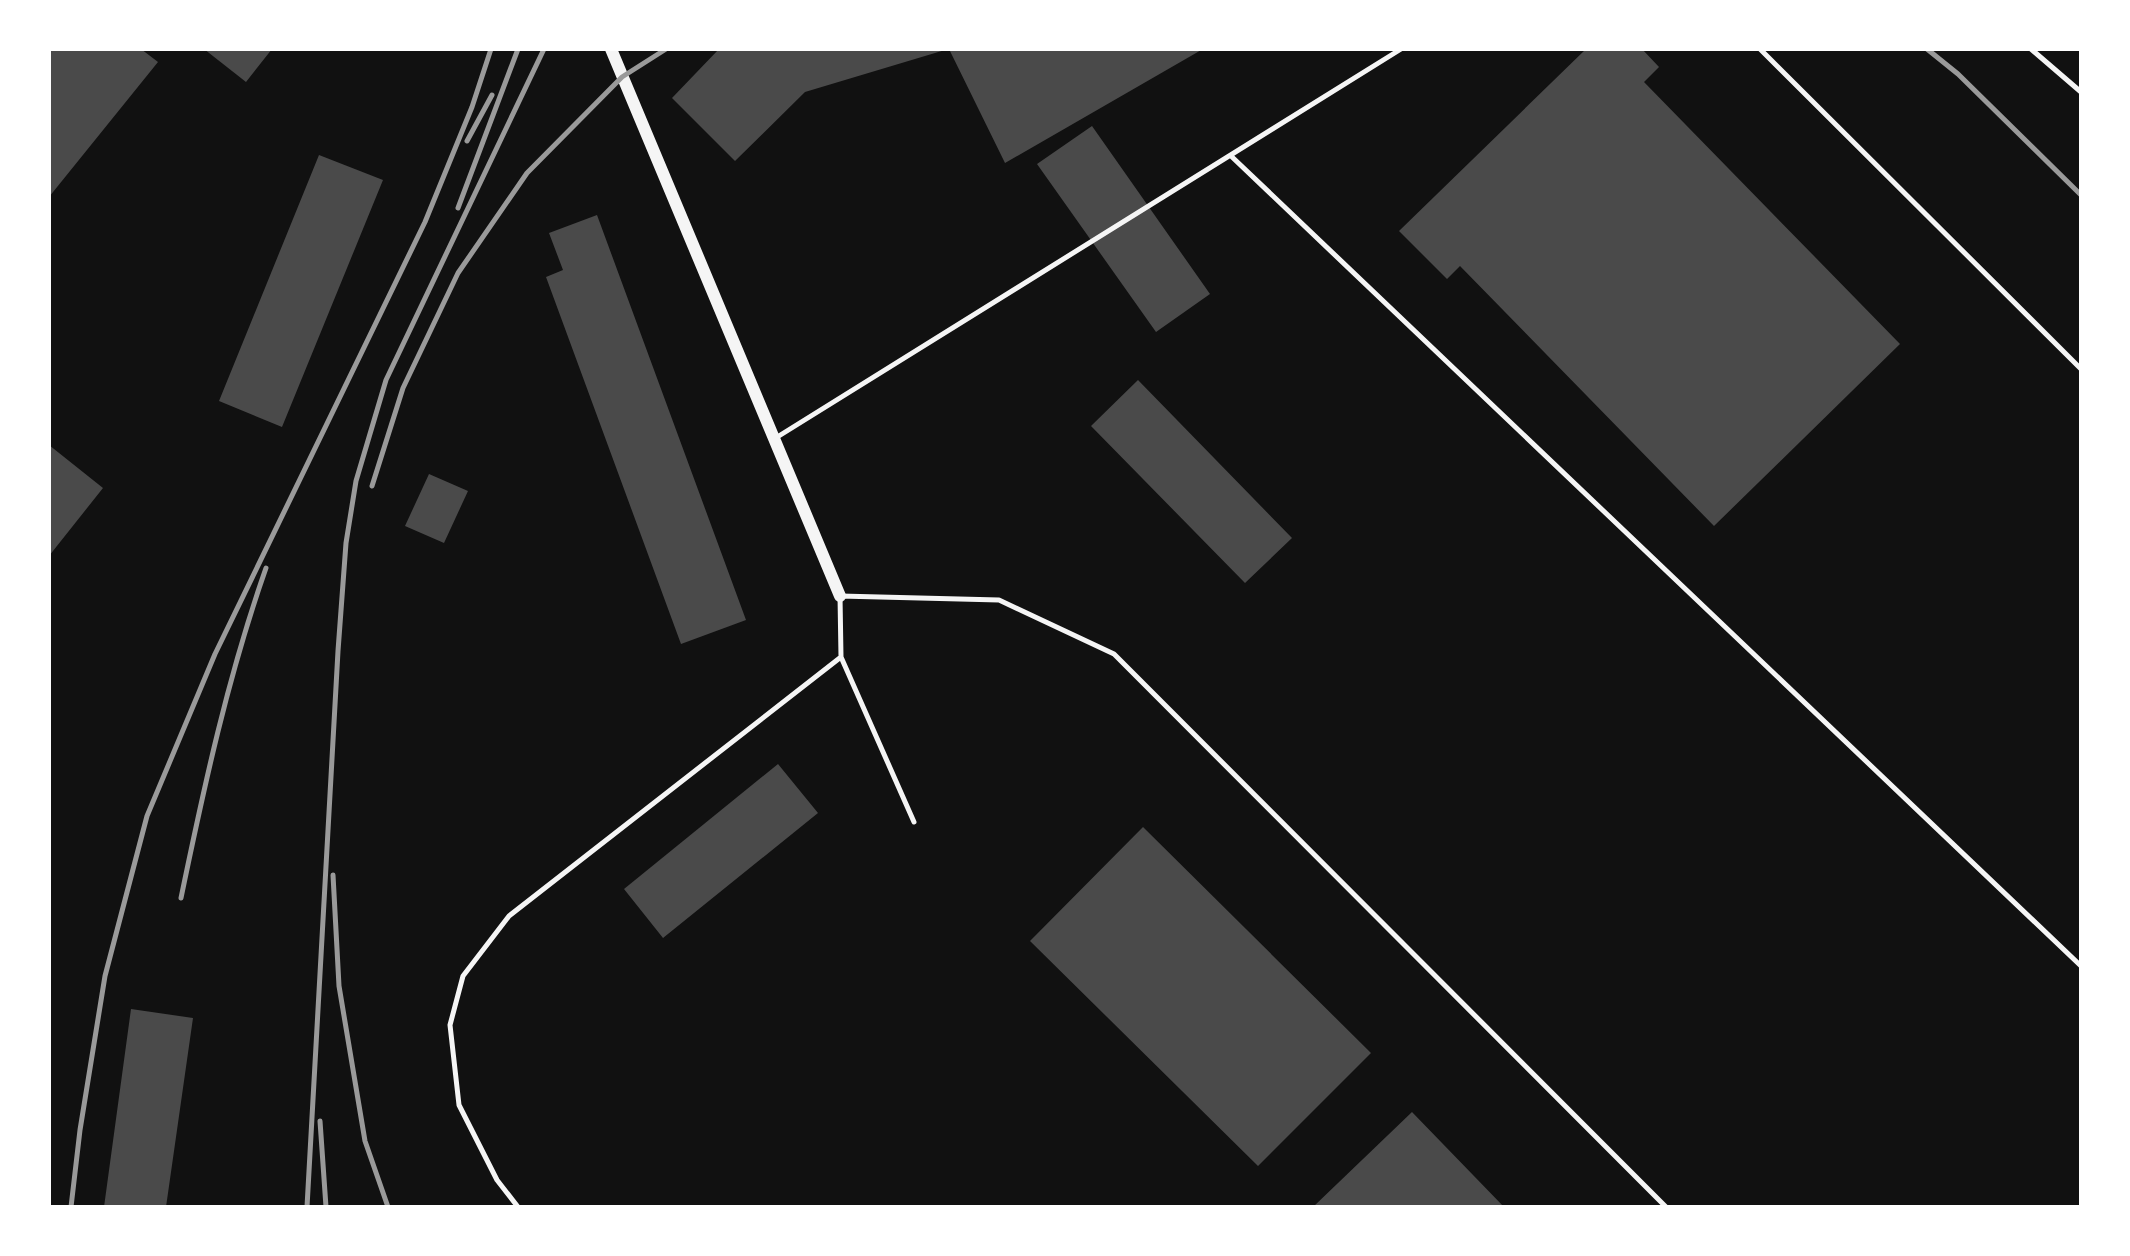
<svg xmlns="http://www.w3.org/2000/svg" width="2130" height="1256" viewBox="0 0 2130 1256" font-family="'Exo 2',sans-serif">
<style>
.building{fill:#4a4a4a}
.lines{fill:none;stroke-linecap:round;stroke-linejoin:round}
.service{stroke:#f5f5f5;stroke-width:5}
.tertiary{stroke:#f5f5f5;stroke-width:12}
.rail{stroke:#9a9a9a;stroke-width:5}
</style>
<rect width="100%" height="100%" fill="#111"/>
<path class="building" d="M 49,49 L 141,49 L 158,62 L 49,197 Z
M 204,49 L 272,49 L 246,82 Z
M 719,49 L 945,49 L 945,50 L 805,92 L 735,161 L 672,98 Z
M 949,49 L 1203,49 L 1005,163 Z
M 1586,49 L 1642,49 L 1659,67 L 1644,82 L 1900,344 L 1714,526 L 1460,266 L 1447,279 L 1399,231 Z
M 1092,126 L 1210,294 L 1156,332 L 1037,164 Z
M 319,155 L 383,180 L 282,427 L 219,401 Z
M 597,215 L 746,620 L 681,644 L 546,277 L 563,270 L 549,233 Z
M 1138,380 L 1292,538 L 1245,583 L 1091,426 Z
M 49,445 L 103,488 L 49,556 Z
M 429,474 L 468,491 L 444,543 L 405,526 Z
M 778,764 L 818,813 L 663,938 L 624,889 Z
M 1143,827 L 1371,1053 L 1258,1166 L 1030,941 Z
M 131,1009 L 193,1018 L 166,1207 L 104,1207 Z
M 1412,1112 L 1504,1207 L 1313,1207 Z"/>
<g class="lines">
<path class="service" d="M 1760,49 L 2081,369
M 2031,49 L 2081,92
M 1231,156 L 2081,966
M 774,439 L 1401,49
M 841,657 L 914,822
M 518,1207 L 497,1180 L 459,1105 L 450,1025 L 463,976 L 509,916 L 841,657 L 840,596 L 999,600 L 1114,654 L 1666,1207"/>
<path class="tertiary" d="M 611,49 L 840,596"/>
<path class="rail" d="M 1927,49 L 1958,74 L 2081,195
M 467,141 L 492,95
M 458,208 L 518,49
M 372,486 L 403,388 L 458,273 L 527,173 L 622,77 L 666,49
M 333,875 L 339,986 L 365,1141 L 388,1207
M 181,898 C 204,787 228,676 266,568
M 320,1121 L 326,1207
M 71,1207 L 80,1130 L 105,976 L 147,816 L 215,654 L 425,222 L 472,107 L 491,49
M 307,1207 L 338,651 L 346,543 L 356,481 L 386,380 L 544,49"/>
</g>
<rect width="2130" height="1256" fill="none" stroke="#ffffff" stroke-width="102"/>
</svg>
